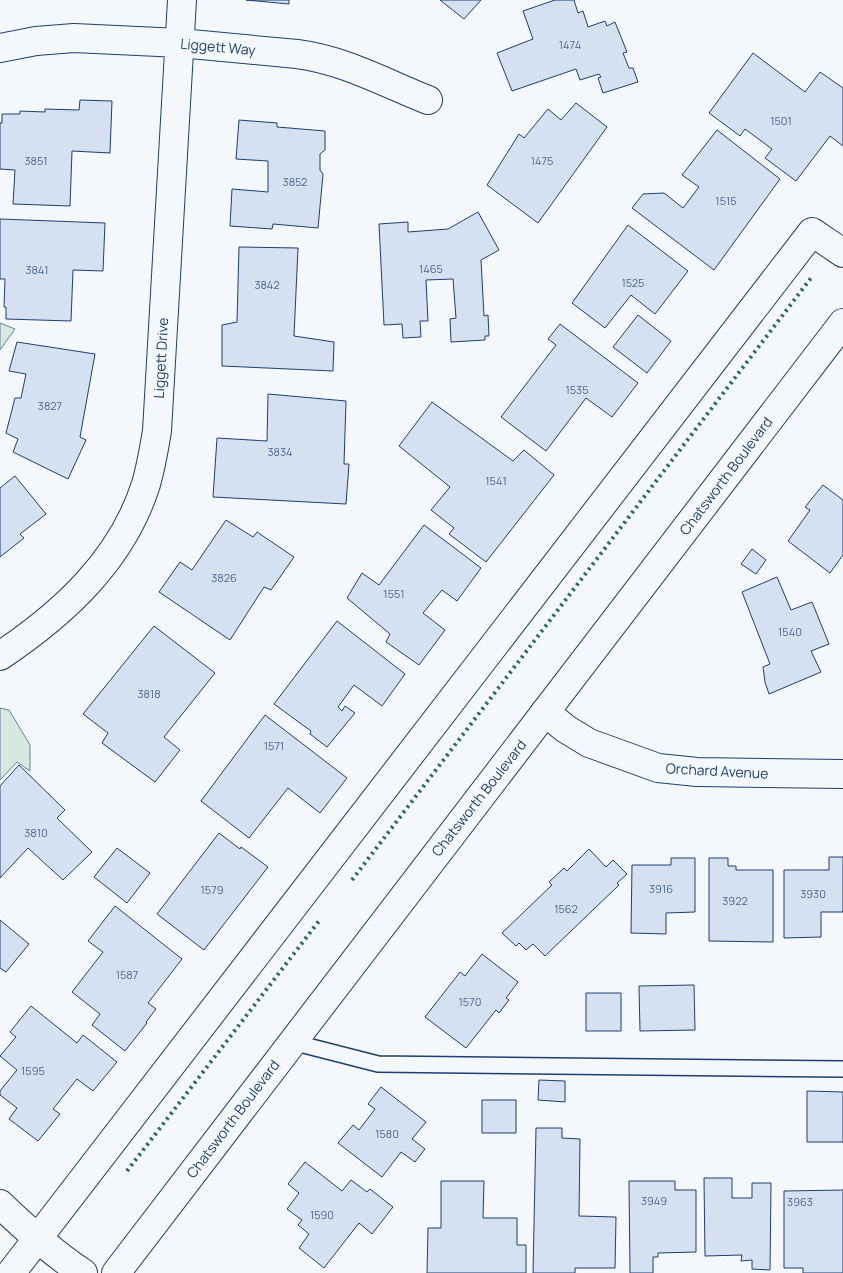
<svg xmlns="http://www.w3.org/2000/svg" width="843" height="1273" viewBox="0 0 843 1273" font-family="Manrope,sans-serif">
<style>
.green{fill:#d7e8df;stroke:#687fa3}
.building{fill:#d5e0f0;stroke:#1d3f73}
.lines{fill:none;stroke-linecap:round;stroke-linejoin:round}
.lane-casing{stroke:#1d3f73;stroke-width:18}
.street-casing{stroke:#1d3f73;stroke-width:30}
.secondary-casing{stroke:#1d3f73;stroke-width:30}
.lane{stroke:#f4f7fb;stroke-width:15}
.street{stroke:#f4f7fb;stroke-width:28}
.secondary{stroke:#f4f7fb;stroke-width:28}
.hedge{stroke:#2c6c60;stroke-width:4;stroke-dasharray:2.5 4;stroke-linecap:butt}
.labels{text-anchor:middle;stroke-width:4;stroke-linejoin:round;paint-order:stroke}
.number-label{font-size:11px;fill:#4b6792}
.street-label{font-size:14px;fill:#1d3f73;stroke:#f4f7fb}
</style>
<rect width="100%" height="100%" fill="#f4f7fb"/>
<path class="green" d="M 0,323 L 15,329 L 0,350 Z
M 0,708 L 9,710 L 30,745 L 30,771 L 17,762 L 0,780 Z"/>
<path class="building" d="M 246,0 L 289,0 L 289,4 Z
M 440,0 L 481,0 L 464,19 Z
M 555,0 L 574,0 L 578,13 L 583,11 L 588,27 L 605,21 L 607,26 L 615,22 L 627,52 L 623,53 L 629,68 L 633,68 L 638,82 L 603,93 L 598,78 L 601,77 L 599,74 L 580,80 L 576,69 L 512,91 L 497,53 L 533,39 L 523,11 Z
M 753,53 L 805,92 L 820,72 L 843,88 L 843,146 L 830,136 L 796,181 L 765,158 L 772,149 L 745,129 L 740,136 L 709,113 Z
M 80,100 L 112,101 L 110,153 L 72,151 L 70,206 L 13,204 L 15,170 L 0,169 L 0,123 L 2,123 L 2,114 L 20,114 L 20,111 L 45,112 L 45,109 L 79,110 Z
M 576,103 L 607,127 L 538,223 L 487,185 L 519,134 L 524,138 L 548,109 L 561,120 Z
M 239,120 L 277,123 L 277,127 L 325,131 L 325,150 L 320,154 L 320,170 L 323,174 L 318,228 L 273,224 L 272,229 L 230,226 L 232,189 L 268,192 L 268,161 L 236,159 Z
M 717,130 L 780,179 L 714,270 L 632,208 L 643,194 L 664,193 L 683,208 L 699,187 L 682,175 Z
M 478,212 L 499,250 L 481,260 L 484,316 L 488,315 L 489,336 L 485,336 L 485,340 L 451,342 L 450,319 L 456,318 L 453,279 L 426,280 L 428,321 L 420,321 L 421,337 L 403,338 L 402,324 L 384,325 L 379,224 L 408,222 L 408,232 L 448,229 Z
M 0,219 L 105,223 L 103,271 L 73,270 L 71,321 L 6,319 L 6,307 L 4,307 L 5,279 L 0,279 Z
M 628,225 L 688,271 L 655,314 L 631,295 L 605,328 L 572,303 Z
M 239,247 L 298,248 L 294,336 L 334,342 L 333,371 L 222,366 L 222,325 L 237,322 Z
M 638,315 L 671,341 L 647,373 L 613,347 Z
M 560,324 L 638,383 L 612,417 L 586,398 L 546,451 L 501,417 L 556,345 L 548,339 Z
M 17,342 L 95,354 L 80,437 L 86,440 L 68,479 L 13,452 L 18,439 L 6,433 L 15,398 L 21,398 L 26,374 L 9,371 Z
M 268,394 L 346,401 L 344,464 L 349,464 L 346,504 L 213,497 L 217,438 L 267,441 Z
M 432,402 L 513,461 L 524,450 L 554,475 L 486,562 L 449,534 L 454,528 L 431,510 L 450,487 L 399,446 Z
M 15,476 L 46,514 L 20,534 L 24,538 L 0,557 L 0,488 Z
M 823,485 L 843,500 L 843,555 L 830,573 L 788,541 L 810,510 L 805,507 Z
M 226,520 L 253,537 L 257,532 L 294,557 L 271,590 L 264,587 L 230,640 L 159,592 L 180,562 L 192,570 Z
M 424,525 L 481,568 L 457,601 L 442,590 L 423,613 L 445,630 L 419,665 L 386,642 L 390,634 L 347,598 L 362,573 L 379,585 Z
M 752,549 L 766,560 L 756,574 L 741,564 Z
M 777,577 L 791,610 L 812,602 L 829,644 L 811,651 L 821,672 L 769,694 L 765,682 L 763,667 L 770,664 L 742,592 Z
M 337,621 L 405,674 L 382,706 L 354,685 L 338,707 L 342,711 L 345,706 L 355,713 L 327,747 L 310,734 L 311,731 L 274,704 Z
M 154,626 L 215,673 L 164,737 L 180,750 L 155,782 L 102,743 L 108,733 L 83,714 Z
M 265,715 L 347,778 L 320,813 L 288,788 L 249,838 L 201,801 Z
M 19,765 L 65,810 L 57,818 L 92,852 L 63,880 L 28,848 L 0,878 L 0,786 Z
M 219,833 L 240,849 L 241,847 L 268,867 L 204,950 L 157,914 Z
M 117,848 L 150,873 L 127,903 L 94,877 Z
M 589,849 L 606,867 L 613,860 L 627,874 L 617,883 L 619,885 L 545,956 L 533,944 L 526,950 L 519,943 L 516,946 L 502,933 L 552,885 L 549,882 L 564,868 L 567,871 Z
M 829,857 L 843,857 L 843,912 L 821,912 L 821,937 L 784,938 L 784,870 L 829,870 Z
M 671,858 L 695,858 L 695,912 L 666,913 L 666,934 L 631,933 L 632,865 L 671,865 Z
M 709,858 L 728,858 L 728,866 L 736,866 L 736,870 L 773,870 L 773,942 L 709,941 Z
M 115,906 L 182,959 L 148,1003 L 156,1009 L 146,1022 L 147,1023 L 125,1051 L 92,1025 L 100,1014 L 72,992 L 103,952 L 88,941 Z
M 0,920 L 29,944 L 6,972 L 0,968 Z
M 482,954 L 518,982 L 506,998 L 509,1000 L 499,1013 L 496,1010 L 466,1048 L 425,1017 L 460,972 L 465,976 Z
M 694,985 L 695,1030 L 640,1031 L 639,986 Z
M 586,993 L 621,993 L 621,1031 L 586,1031 Z
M 31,1006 L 77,1043 L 83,1035 L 117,1062 L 93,1091 L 77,1079 L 53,1109 L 60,1114 L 38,1141 L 9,1119 L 17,1108 L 0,1095 L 0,1091 L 17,1070 L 0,1056 L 16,1037 L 10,1032 Z
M 539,1080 L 565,1081 L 565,1102 L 538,1100 Z
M 381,1087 L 426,1122 L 412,1139 L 425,1149 L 415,1162 L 401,1152 L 382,1177 L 338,1143 L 353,1125 L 359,1130 L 375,1109 L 368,1104 Z
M 807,1091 L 843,1092 L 843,1142 L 807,1142 Z
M 482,1100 L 516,1100 L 516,1133 L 482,1133 Z
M 536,1128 L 562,1128 L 562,1138 L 580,1139 L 579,1216 L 616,1217 L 615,1268 L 575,1268 L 575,1273 L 533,1273 Z
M 305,1162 L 342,1191 L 351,1180 L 367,1192 L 370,1189 L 393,1207 L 372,1234 L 359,1223 L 324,1268 L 299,1248 L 309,1234 L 298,1225 L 302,1220 L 287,1209 L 299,1193 L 288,1184 Z
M 704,1178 L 732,1178 L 732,1198 L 752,1198 L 752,1183 L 771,1183 L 770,1270 L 752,1269 L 752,1260 L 741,1261 L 742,1255 L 705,1256 Z
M 441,1181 L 484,1181 L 483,1218 L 517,1218 L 517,1245 L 526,1245 L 526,1273 L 427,1273 L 428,1228 L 441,1228 Z
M 629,1181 L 675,1181 L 675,1190 L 696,1190 L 696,1252 L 658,1253 L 658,1257 L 653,1257 L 653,1273 L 630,1273 Z
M 843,1190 L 843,1273 L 803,1273 L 803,1268 L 784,1268 L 784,1191 Z"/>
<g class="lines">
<defs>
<path id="lane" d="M 292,1042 L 378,1064 L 843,1069"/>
<path id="street" d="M 0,48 L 36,41 L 74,38 L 180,43 L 297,54 C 344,60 385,83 428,100
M 0,656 C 64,613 122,560 146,484 C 151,467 154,449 157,431 L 182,0
M 545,712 L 566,729 L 589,743 L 658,768 L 697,772 L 843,774
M 11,1273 L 812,232 L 843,253"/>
<path id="secondary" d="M 0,1204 C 26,1229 53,1253 83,1273
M 116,1273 L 843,323"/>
</defs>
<use href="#lane" class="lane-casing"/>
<use href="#street" class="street-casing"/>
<use href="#secondary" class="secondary-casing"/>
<use href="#lane" class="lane"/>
<use href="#street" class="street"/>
<use href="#secondary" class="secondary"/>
<path class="hedge" d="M 352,880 L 811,278
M 127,1171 L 319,921"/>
</g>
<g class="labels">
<g class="number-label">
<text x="570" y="49">1474</text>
<text x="781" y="125">1501</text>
<text x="36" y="165">3851</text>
<text x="542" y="165">1475</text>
<text x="295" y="186">3852</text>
<text x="726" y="205">1515</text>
<text x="431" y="273">1465</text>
<text x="37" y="274">3841</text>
<text x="633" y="287">1525</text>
<text x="267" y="289">3842</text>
<text x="577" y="394">1535</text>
<text x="50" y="410">3827</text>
<text x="280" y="456">3834</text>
<text x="496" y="485">1541</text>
<text x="224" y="582">3826</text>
<text x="394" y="598">1551</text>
<text x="790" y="636">1540</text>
<text x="149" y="698">3818</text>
<text x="274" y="750">1571</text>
<text x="36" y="837">3810</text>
<text x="661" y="893">3916</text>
<text x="212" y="894">1579</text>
<text x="813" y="898">3930</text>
<text x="735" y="905">3922</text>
<text x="566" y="913">1562</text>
<text x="127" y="979">1587</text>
<text x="470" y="1006">1570</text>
<text x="33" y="1075">1595</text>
<text x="387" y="1138">1580</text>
<text x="654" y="1205">3949</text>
<text x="800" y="1206">3963</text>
<text x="322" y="1219">1590</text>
</g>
<g class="street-label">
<text transform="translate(218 47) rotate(5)" y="5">Liggett Way</text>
<text transform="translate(161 358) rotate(-87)" y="5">Liggett Drive</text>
<text transform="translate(726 476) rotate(-53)" y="5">Chatsworth Boulevard</text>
<text transform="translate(717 771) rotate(3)" y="5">Orchard Avenue</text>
<text transform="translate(479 798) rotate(-52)" y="5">Chatsworth Boulevard</text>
<text transform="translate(233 1119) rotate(-53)" y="5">Chatsworth Boulevard</text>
</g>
</g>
</svg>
